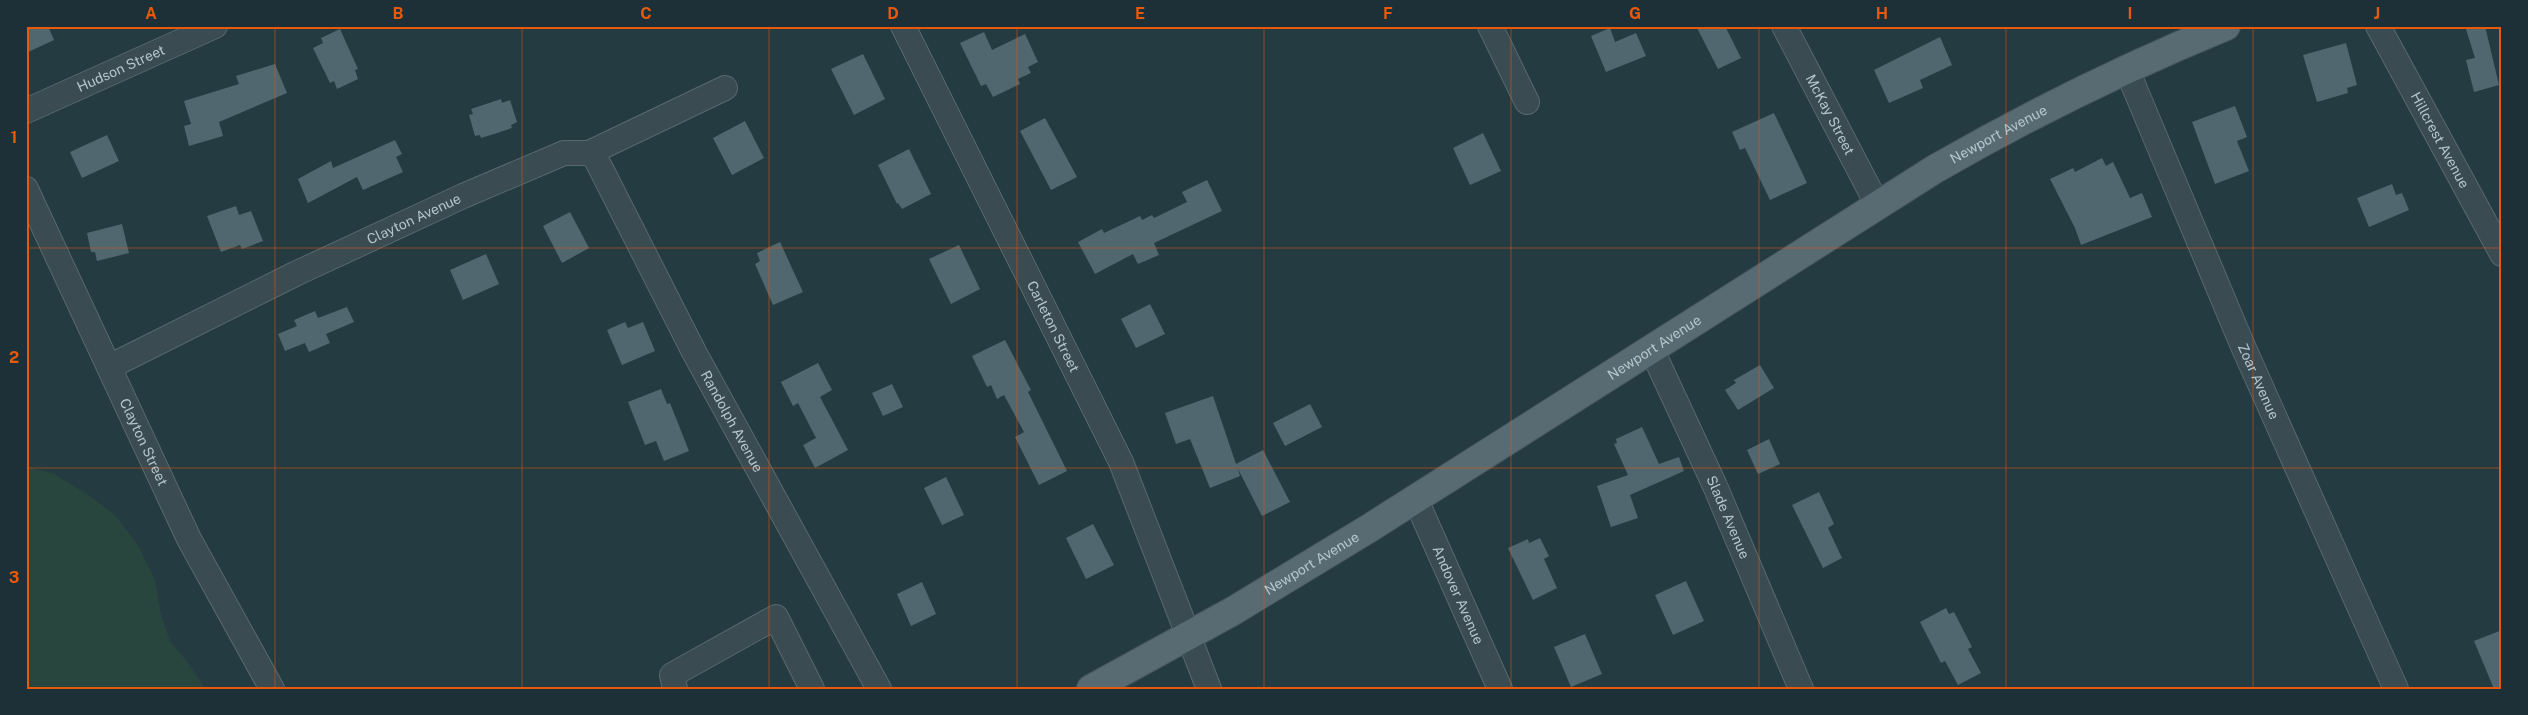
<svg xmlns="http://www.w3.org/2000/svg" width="2528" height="715" viewBox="0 0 2528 715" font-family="'Public Sans',sans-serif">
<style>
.green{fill:#28453e}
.building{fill:#51676f}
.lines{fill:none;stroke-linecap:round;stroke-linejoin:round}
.minor-casing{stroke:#58686f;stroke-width:26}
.major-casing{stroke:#47575e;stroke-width:30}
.minor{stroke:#3a4b52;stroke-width:24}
.major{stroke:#586b72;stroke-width:28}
.grid{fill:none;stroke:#e8590c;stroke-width:1;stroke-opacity:0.55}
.labels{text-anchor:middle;stroke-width:5;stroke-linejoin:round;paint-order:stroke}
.street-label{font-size:14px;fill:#b7c5cc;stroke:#1e3037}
.neatline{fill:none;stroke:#e8590c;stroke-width:2}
.grid-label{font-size:16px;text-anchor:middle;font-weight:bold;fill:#e8590c}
</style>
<rect width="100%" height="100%" fill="#253b42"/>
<path class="green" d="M 26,467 L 52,473 L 87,494 L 115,515 L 138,545 L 155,580 L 161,615 L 170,641 L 189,664 L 205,689 L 26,689 Z"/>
<path class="building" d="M 26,26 L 48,26 L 54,40 L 26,53 Z
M 1696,26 L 1725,26 L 1741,58 L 1718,69 Z
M 2465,26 L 2485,26 L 2499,85 L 2474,92 L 2466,60 L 2475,58 Z
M 1610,28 L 1615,42 L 1636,33 L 1646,56 L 1606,72 L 1591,36 Z
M 340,29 L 358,69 L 355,70 L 358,79 L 337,89 L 334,81 L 330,83 L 313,48 L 323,43 L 321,38 Z
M 984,32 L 992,50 L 1025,34 L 1038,62 L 1028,67 L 1031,73 L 1018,79 L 1020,84 L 993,97 L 986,84 L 981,86 L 960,43 Z
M 1940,37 L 1952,65 L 1920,80 L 1923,88 L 1889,103 L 1874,70 Z
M 2346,43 L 2357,85 L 2347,88 L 2348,93 L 2317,102 L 2303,55 Z
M 863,54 L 885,99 L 854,115 L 831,69 Z
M 275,64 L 287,93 L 219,122 L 223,136 L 189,146 L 184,126 L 191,124 L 184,101 L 239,84 L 236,76 Z
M 501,99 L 502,103 L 510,100 L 517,122 L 511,125 L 512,128 L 494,134 L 481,138 L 480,135 L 475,136 L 469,115 L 473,114 L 471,109 Z
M 2235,106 L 2247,137 L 2237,141 L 2249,171 L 2215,184 L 2192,122 Z
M 1774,113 L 1807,183 L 1770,200 L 1745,148 L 1740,150 L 1732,132 Z
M 1045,118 L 1077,177 L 1051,190 L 1020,131 Z
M 745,121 L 764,158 L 732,175 L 713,138 Z
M 1483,133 L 1501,171 L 1470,185 L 1453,148 Z
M 107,135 L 119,161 L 82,178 L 70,152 Z
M 395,140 L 402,154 L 396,157 L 403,172 L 363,190 L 357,177 L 308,203 L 298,179 L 331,161 L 333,168 Z
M 909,149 L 931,194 L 902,209 L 898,203 L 897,204 L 878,165 Z
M 2102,158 L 2106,166 L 2113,162 L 2130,198 L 2142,193 L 2152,217 L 2081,245 L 2075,228 L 2050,179 L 2073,168 L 2075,172 Z
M 1207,180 L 1222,211 L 1154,243 L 1159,255 L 1138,264 L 1133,254 L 1095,274 L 1078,242 L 1102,229 L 1104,233 L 1140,216 L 1142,220 L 1152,215 L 1154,218 L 1187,202 L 1182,192 Z
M 2392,184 L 2396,195 L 2402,193 L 2409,210 L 2369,227 L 2357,198 Z
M 236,206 L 239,215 L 251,211 L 263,241 L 242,249 L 240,245 L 221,252 L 207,216 Z
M 570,212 L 589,248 L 562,263 L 543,226 Z
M 122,224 L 129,253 L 97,261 L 95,252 L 91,252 L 87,233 Z
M 780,242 L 803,292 L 773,305 L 755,264 L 760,261 L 757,253 Z
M 959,245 L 980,289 L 951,304 L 929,259 Z
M 486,254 L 499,284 L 463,300 L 450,270 Z
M 1150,304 L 1165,334 L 1136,348 L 1121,319 Z
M 347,307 L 354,322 L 326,334 L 330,343 L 309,352 L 305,343 L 285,351 L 278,334 L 297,326 L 294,320 L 315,311 L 318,318 Z
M 625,322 L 628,328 L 643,322 L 655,351 L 622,365 L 607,330 Z
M 1005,340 L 1031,390 L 1028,392 L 1067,471 L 1039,485 L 1015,437 L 1024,432 L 1004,395 L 997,399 L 991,385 L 987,387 L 972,356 Z
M 818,363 L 832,390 L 820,397 L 848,450 L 815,468 L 803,445 L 816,438 L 798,403 L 793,406 L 781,382 Z
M 1760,365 L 1774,388 L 1738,410 L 1725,390 L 1736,383 L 1734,380 Z
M 892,384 L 903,407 L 883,416 L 872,393 Z
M 661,389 L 667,404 L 670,403 L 689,451 L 664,461 L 656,441 L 645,445 L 628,402 Z
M 1213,396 L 1236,464 L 1263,450 L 1290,502 L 1262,516 L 1238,469 L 1240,476 L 1210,488 L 1190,439 L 1176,444 L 1165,413 Z
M 1310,404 L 1322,427 L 1285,446 L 1273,423 Z
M 1642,427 L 1659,464 L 1679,457 L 1684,471 L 1630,495 L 1638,518 L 1611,527 L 1597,486 L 1628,475 L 1614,444 L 1617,443 L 1616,439 Z
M 1769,439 L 1780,464 L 1758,474 L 1747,450 Z
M 946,477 L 964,515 L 942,525 L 924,488 Z
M 1819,492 L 1834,524 L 1828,528 L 1842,558 L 1823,568 L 1792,505 Z
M 1093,524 L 1114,565 L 1086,579 L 1066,538 Z
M 1540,538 L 1549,556 L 1544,559 L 1557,588 L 1533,600 L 1508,548 L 1528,539 L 1529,543 Z
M 1686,581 L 1704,621 L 1673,635 L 1655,595 Z
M 922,582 L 936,614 L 911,626 L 897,594 Z
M 1946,608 L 1949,614 L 1954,612 L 1972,647 L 1968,649 L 1981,673 L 1958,685 L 1945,661 L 1941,663 L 1920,622 Z
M 2502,630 L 2502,689 L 2494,689 L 2474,641 Z
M 1585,634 L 1602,674 L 1571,687 L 1554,647 Z"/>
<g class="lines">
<defs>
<g id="minor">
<path id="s1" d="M 903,26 L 1121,462 L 1209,689"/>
<path d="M 1490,26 L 1527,102"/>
<path id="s2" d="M 1784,26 L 1877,204"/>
<path id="s3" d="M 2378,26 L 2502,254"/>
<path id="s4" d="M 2127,70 L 2242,344 L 2396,689"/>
<path id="s5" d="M 26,111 L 215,26"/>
<path id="s6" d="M 589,153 L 595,157 L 694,352 L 879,689"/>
<path id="s7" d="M 26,189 L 189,539 L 272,689"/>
<path id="s8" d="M 1651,348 L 1715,486 L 1801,689"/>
<path id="s9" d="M 109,367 L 295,274 L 463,196 L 564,153 L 589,153 L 725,88"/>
<path id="s10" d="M 1416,500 L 1500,689"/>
<path d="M 675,689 L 672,675 L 776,617 L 812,689"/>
</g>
<g id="major">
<path id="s11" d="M 1091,689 L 1233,611 L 1368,529 L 1935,169 C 2029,115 2126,67 2226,26"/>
</g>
</defs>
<use href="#minor" class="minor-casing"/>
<use href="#major" class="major-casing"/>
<use href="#minor" class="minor"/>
<use href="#major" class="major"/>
</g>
<path class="grid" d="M 275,26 L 275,689M 522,26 L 522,689M 769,26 L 769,689M 1017,26 L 1017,689M 1264,26 L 1264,689M 1511,26 L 1511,689M 1759,26 L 1759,689M 2006,26 L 2006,689M 2253,26 L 2253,689M 26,248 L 2502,248M 26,468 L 2502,468"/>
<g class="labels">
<g class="street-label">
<text dy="5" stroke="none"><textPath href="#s5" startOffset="104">Hudson Street</textPath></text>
<text dy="5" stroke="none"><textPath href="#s2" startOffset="100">McKay Street</textPath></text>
<text dy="5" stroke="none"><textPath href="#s11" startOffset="1064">Newport Avenue</textPath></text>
<text dy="5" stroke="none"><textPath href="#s3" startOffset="130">Hillcrest Avenue</textPath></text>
<text dy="5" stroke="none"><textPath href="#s9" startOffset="339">Clayton Avenue</textPath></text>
<text dy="5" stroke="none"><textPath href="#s1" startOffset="336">Carleton Street</textPath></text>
<text dy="5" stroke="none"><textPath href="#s11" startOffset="659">Newport Avenue</textPath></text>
<text dy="5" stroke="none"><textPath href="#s4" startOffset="338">Zoar Avenue</textPath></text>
<text dy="5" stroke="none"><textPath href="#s6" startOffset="305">Randolph Avenue</textPath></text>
<text dy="5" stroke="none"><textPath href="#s7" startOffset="279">Clayton Street</textPath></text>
<text dy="5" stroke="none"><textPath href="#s8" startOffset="186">Slade Avenue</textPath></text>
<text dy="5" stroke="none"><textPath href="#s11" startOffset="254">Newport Avenue</textPath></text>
<text dy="5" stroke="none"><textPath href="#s10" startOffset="104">Andover Avenue</textPath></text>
</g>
</g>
<rect width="2528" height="715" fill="none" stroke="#1e3037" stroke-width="55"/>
<rect x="28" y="28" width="2472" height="660" class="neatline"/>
<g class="grid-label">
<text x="151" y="19">A</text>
<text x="398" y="19">B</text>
<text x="646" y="19">C</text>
<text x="893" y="19">D</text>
<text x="1140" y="19">E</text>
<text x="1388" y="19">F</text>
<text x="1635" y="19">G</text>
<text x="1882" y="19">H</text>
<text x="2130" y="19">I</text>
<text x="2377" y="19">J</text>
<text x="14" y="143">1</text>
<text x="14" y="363">2</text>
<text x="14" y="583">3</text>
</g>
</svg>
